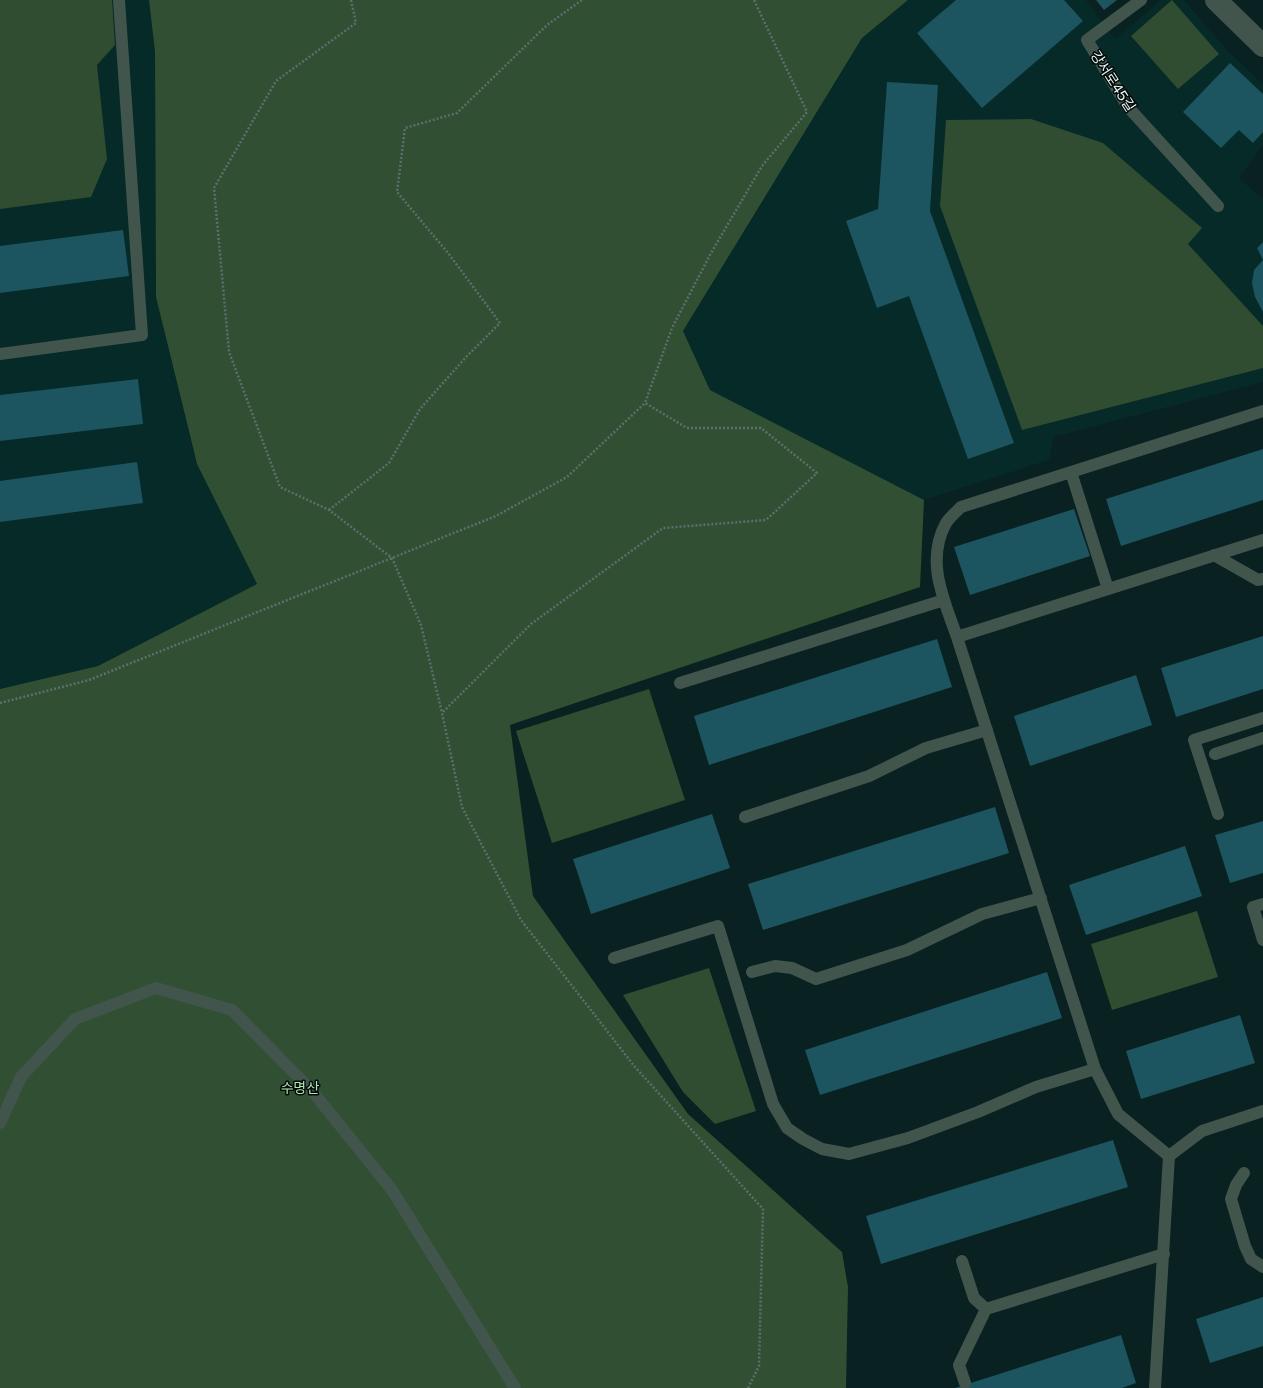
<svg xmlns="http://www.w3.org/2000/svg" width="1263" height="1388" viewBox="0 0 1263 1388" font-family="'Public Sans','Noto Sans KR',sans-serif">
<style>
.built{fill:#052a28}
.green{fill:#304d31}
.forest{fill:#314f32}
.building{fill:#1c545f}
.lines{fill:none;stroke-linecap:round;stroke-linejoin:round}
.path{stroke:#5b6f6e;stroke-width:2.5;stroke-dasharray:2 2;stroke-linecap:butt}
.service{stroke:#42554d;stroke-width:12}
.tertiary{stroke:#42554d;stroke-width:22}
.labels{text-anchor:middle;stroke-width:3;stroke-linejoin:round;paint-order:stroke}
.street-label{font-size:14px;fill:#e7f5f4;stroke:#020908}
.park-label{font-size:14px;fill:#afe4af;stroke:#020908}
</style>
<rect width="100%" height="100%" fill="#092120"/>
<path class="built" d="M 0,0 L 149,0 L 155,52 L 156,297 L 195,458 L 257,584 L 98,666 L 0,689 Z
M 908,0 L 1086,0 L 1115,39 L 1161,0 L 1184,0 L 1229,52 L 1263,84 L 1263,145 L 1239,178 L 1263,199 L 1263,382 L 1054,437 L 1049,460 L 924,500 L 710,390 L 683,331 L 862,38 Z"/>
<path class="green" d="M 0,0 L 112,0 L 115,45 L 97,65 L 107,159 L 91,197 L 0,209 Z
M 1172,0 L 1219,54 L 1178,89 L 1131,36 Z
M 1031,119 L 1103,143 L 1202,228 L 1188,244 L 1263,326 L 1263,368 L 1022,430 L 940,206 L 946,120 Z
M 649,689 L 685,800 L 552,843 L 516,731 Z
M 1197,911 L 1218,977 L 1112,1010 L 1091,944 Z
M 709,968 L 756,1111 L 715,1124 L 683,1092 L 623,995 Z"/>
<path class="forest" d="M 149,0 L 908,0 L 862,38 L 683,331 L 710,390 L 924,500 L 920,587 L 510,725 L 533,896 L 688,1114 L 842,1252 L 848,1287 L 846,1388 L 0,1388 L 0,689 L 98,666 L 257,584 L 197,464 L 156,297 L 155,52 Z"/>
<path class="building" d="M 956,0 L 1064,0 L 1083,21 L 982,108 L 917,33 Z
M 1096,0 L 1117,0 L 1104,10 Z
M 1230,63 L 1263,94 L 1263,132 L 1253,143 L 1239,130 L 1221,148 L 1183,112 Z
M 887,82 L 938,85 L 930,211 L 1014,443 L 968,459 L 909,296 L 877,308 L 846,221 L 878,209 Z
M 123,230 L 129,276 L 0,293 L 0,246 Z
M 1263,242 L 1263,260 L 1257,248 Z
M 1263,260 L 1263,312 L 1255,297 L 1252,283 L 1254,270 Z
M 138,379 L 143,424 L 0,441 L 0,395 Z
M 1263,449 L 1263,500 L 1121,546 L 1106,499 Z
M 137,462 L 143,503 L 0,522 L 0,481 Z
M 1074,509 L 1090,556 L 970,595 L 954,547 Z
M 1263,636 L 1263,689 L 1176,717 L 1161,668 Z
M 937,639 L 952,687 L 709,765 L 694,716 Z
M 1136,675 L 1152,725 L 1030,766 L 1014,716 Z
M 995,807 L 1009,853 L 763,930 L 748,884 Z
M 712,814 L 730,868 L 591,914 L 573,859 Z
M 1263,821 L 1263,873 L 1230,883 L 1215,835 Z
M 1185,846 L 1202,896 L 1086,935 L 1069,885 Z
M 1047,972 L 1062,1018 L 820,1095 L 805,1050 Z
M 1240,1015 L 1255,1063 L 1141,1099 L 1126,1051 Z
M 1113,1140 L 1128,1187 L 881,1264 L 866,1216 Z
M 1263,1297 L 1263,1346 L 1210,1363 L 1196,1319 Z
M 1121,1335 L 1136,1383 L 1122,1388 L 955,1388 Z"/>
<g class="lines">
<path class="path" d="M 351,0 L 356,23 L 276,81 L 214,188 L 229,352 L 280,487 L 329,510 L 392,558 L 421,625 L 442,713
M 329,510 L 389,463 L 420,409 L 467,356 L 500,323 L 448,253 L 397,192 L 405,128 L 457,113 L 547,25 L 582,0
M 0,703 L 89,680 L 496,516 L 567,477 L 645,403
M 748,1388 L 759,1366 L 763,1209 L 635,1067 L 521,920 L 462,807 L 442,713 L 531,624 L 663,528 L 766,520 L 817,473 L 761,428 L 687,428 L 645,403 L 672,328 L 711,253 L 762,166 L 807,112 L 754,0"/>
<path class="service" d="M 1141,0 L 1087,40 L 1128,107 L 1218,206
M 0,354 L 142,335 L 119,0
M 1071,472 L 1108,589
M 1214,555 L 1258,580 L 1263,579
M 957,637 C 944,600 925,561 946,523 C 950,517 956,512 961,507 L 1263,411
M 680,683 L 944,600
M 1215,754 L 1263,738
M 1218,814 L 1194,740 L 1263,718
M 745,817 L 869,776 L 926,748 L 987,730
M 1263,904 L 1253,907 L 1263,940
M 614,958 L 718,926 L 773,1104 L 787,1128 L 803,1139 L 822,1149 L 849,1154 L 908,1138 L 978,1112 L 1036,1087 L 1095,1069
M 752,972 L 775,966 L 792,968 L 816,979 L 907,950 L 982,914 L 1041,898
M 0,1123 L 21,1077 L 75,1019 L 156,988 L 232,1010 L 313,1092 L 392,1190 L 515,1388
M 1169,1156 L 1202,1131 L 1263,1111
M 1244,1173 L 1236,1185 L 1231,1199 L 1245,1246 L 1251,1259 L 1263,1267
M 962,1261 L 974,1298 L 986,1309
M 965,1383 L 959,1365 L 986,1309 L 1164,1254
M 1155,1388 L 1169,1156 L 1118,1114 L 1095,1069 L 957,637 L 1263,540"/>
<path class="tertiary" d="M 1216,0 L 1263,46"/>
</g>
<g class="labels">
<g class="street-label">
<text transform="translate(1113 81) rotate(57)" y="5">강서로45길</text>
</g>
<g class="park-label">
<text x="300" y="1093">수명산</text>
</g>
</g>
</svg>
